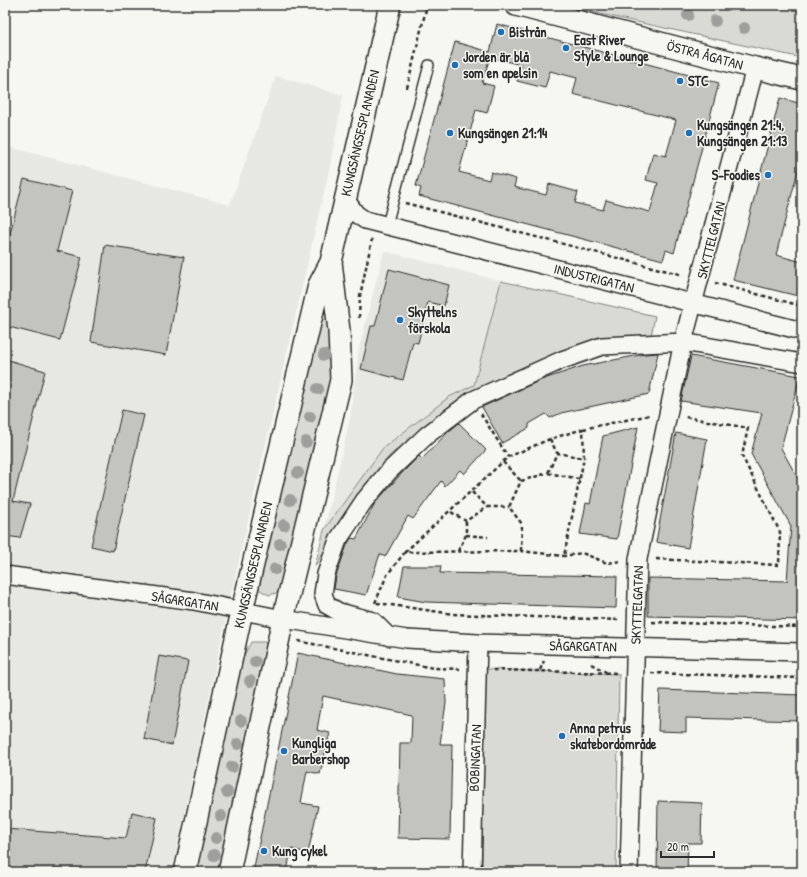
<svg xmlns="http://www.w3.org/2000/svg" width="807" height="877" viewBox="0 0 807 877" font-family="'Patrick Hand',sans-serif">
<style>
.built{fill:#e7e7e3}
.green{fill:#d9d9d5;stroke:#828280}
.building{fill:#c3c3c0;stroke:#2b2b2b;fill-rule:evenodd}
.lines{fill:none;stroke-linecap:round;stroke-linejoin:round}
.service-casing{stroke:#2b2b2b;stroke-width:12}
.minor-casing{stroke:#2b2b2b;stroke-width:20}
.tertiary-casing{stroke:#2b2b2b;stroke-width:24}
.path{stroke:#2b2b2b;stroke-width:2.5;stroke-dasharray:4 3;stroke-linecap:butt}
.service{stroke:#f6f6f2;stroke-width:9}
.minor{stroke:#f6f6f2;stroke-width:17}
.tertiary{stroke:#f6f6f2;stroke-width:21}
.tree{fill:#9e9e9c}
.poi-dot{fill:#1f6fb2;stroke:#f6f6f2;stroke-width:1.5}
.labels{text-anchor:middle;stroke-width:3;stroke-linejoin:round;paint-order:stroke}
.poi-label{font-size:14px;font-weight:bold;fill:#2b2b2b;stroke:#f6f6f2;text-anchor:start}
.street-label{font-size:14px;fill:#2b2b2b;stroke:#f6f6f2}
</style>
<rect width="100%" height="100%" fill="#f6f6f2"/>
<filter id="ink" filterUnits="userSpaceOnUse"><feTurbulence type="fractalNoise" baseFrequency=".025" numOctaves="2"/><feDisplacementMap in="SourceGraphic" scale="8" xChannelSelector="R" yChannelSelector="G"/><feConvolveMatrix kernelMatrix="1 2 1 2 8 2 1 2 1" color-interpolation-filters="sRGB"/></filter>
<g filter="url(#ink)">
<path class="built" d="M 276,76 L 343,95 L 329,170 L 229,603 L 172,872 L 5,872 L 5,146 L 230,205 Z
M 384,251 L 501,281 L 474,385 L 449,397 L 383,448 L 324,530 L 350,419 L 359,348 Z"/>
<path class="green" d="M 560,5 L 802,5 L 802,58 L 559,5 Z
M 501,281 L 655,316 L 649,346 L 564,356 L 453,406 L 390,455 L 345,516 L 315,566 L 324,530 L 383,448 L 449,397 L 474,385 Z
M 323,294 L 329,294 L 337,381 L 280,592 L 269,595 L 258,589 L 257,578 Z
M 251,642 L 265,642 L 269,651 L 220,872 L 195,872 L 237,669 Z
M 482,669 L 619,674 L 616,872 L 482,872 Z"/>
<path class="building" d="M 497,24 L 719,83 L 674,253 L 666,250 L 663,260 L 419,196 L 421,188 L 416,186 L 455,42 L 490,52 ZM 490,57 L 521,65 L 517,81 L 545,88 L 550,71 L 577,78 L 573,94 L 676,120 L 666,156 L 653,153 L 646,180 L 658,183 L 650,212 L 606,200 L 603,210 L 575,203 L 578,192 L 549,184 L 546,195 L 514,187 L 516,179 L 491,172 L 489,180 L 459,172 L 476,110 L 487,113 L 494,86 L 482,83 Z
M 780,98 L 802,104 L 802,155 L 776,255 L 802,262 L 802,297 L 733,280 Z
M 24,179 L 72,191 L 57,251 L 82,257 L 60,340 L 5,326 L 5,253 Z
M 105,245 L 184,257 L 166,355 L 91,342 Z
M 389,269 L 449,285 L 444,306 L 428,302 L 418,343 L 413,342 L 403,380 L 361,369 L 371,326 L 375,326 Z
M 658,353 L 649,394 L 561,413 L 550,418 L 546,414 L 529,424 L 529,428 L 502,443 L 482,407 L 541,380 L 583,366 L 645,354 Z
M 691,356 L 800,376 L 781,448 L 802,486 L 802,620 L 648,616 L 648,578 L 787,581 L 791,526 L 751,454 L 762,413 L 681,401 Z
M 5,359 L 45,371 L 13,501 L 30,504 L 20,538 L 5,536 Z
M 122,410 L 144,415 L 113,551 L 91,546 Z
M 459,423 L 486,450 L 464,474 L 460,470 L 445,486 L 441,481 L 413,519 L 408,516 L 385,557 L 380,554 L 366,595 L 334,589 L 336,576 L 347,545 L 351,538 L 356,539 L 375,503 L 401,474 L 419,456 L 422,459 L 448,432 Z
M 638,427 L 617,539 L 580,534 L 586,503 L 590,504 L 603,436 Z
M 676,433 L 707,439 L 688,548 L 656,542 Z
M 404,566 L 441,566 L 440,573 L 617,576 L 616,608 L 426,602 L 398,597 Z
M 298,653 L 397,674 L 445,679 L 446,703 L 440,744 L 452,744 L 450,839 L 398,838 L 400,743 L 411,743 L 412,715 L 323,696 L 317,730 L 330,733 L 320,774 L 307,771 L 301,803 L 318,806 L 308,853 L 291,849 L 287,872 L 253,872 Z
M 159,656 L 188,661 L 172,745 L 144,739 Z
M 660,690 L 802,695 L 802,721 L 686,718 L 686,732 L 658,731 Z
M 658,801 L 702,803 L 701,843 L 688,843 L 687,872 L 657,872 Z
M 132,812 L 157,818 L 145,872 L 5,872 L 5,829 L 126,838 Z"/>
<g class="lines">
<defs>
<path id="service" d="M 387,225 L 429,65"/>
<path id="minor" d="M 345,199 L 356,214 L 365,220 L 802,331
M 5,575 L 194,601 L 283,619 L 407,639 L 478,643 L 802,652
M 389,637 L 373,621 L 339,612 L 327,605 L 323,594 L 326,574 L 338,540 L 364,501 L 389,471 L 427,435 L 473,400 L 562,360 L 602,346 L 683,342 L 802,363
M 472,872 L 478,643
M 629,872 L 638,559 L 683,342 L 755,68"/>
<path id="tertiary" d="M 516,5 L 755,68 L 802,79
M 185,872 L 242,611 L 319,285 L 331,262 L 390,5
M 229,872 L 283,619 L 341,380 L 339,331 L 331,262"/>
</defs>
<use href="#service" class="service-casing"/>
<use href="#minor" class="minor-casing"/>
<use href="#tertiary" class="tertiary-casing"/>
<path class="path" d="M 407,88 L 427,5
M 405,203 L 683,275
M 715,283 L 802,306
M 359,318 L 360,296 L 372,239
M 481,414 L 508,457
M 583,429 L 650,415
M 550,439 L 557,453
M 503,462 L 521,481
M 548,473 L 557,453 L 584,458
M 472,492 L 487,507 L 509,507
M 451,512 L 466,521
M 466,535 L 488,537
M 458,551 L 466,535 L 466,521 L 487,507
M 521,551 L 522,524 L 509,507 L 521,481 L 548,473 L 580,479
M 405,552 L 508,457 L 550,439 L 583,429 L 584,458 L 564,556
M 656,559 L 779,565 L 780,532 L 742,456 L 748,428 L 685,417
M 375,603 L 387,575 L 405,552 L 521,551 L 564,556 L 582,553 L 607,563 L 621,561
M 377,603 L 453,614 L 619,620
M 652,622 L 802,627
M 298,641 L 433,668 L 460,669
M 591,664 L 606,672
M 493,670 L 618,673
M 540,670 L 544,661
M 651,673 L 802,678"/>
<use href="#service" class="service"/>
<use href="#minor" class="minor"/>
<use href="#tertiary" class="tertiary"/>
</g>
<g class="tree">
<circle cx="688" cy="15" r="6"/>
<circle cx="715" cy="21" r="6"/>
<circle cx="744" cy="28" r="6"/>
<circle cx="324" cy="355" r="6"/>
<circle cx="318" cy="389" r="6"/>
<circle cx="310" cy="417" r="6"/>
<circle cx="306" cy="442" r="6"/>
<circle cx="298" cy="473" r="6"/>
<circle cx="290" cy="500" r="6"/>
<circle cx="284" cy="525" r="6"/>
<circle cx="280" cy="544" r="6"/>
<circle cx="275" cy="569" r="6"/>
<circle cx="255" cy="662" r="6"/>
<circle cx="250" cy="681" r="6"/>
<circle cx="241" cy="721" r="6"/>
<circle cx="238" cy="744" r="6"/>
<circle cx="232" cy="767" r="6"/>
<circle cx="227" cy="792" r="6"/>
<circle cx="221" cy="816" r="6"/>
<circle cx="216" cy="838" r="6"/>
<circle cx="214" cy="855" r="6"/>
</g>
</g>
<g class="poi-dot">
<circle cx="501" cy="32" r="4"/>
<circle cx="566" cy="48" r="4"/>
<circle cx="455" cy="65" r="4"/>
<circle cx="680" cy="81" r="4"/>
<circle cx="450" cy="133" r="4"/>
<circle cx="689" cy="133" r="4"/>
<circle cx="768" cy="175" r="4"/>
<circle cx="400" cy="320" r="4"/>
<circle cx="562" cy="736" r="4"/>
<circle cx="284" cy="751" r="4"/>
<circle cx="264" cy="851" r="4"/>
</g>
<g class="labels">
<g class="poi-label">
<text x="509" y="37">Bistrån</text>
<text x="574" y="45">East River<tspan x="574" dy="16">Style &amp; Lounge</tspan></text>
<text x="463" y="62">Jorden är blå<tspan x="463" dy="16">som en apelsin</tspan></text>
<text x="688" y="86">STC</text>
<text x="697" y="130">Kungsängen 21:4,<tspan x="697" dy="16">Kungsängen 21:13</tspan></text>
<text x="458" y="138">Kungsängen 21:14</text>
<text x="760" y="180" text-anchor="end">S-Foodies</text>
<text x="408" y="317">Skyttelns<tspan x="408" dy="16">förskola</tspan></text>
<text x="570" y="733">Anna petrus<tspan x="570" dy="16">skatebordområde</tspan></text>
<text x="292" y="748">Kungliga<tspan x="292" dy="16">Barbershop</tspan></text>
<text x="272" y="856">Kung cykel</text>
</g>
<g class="street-label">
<text transform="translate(705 55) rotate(15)" y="5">ÖSTRA ÅGATAN</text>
<text transform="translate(360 133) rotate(-77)" y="5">KUNGSÄNGSESPLANADEN</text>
<text transform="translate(711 240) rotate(-76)" y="5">SKYTTELGATAN</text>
<text transform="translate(594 278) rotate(14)" y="5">INDUSTRIGATAN</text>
<text transform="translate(253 565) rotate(-77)" y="5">KUNGSÄNGSESPLANADEN</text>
<text transform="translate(185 601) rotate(9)" y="5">SÅGARGATAN</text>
<text transform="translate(637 605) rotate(-88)" y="5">SKYTTELGATAN</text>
<text transform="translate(583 646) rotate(1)" y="5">SÅGARGATAN</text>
<text transform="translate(475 758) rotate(-88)" y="5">BOBINGATAN</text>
</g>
</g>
<rect width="807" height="877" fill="none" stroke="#f6f6f2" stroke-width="20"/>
<rect x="10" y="10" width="787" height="857" fill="none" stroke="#2b2b2b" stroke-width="1.5" filter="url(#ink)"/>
<path d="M661 851v6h53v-6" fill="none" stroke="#2b2b2b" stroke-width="2"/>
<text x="667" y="851" font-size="12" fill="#2b2b2b" stroke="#f6f6f2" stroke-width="3" paint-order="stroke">20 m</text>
</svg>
